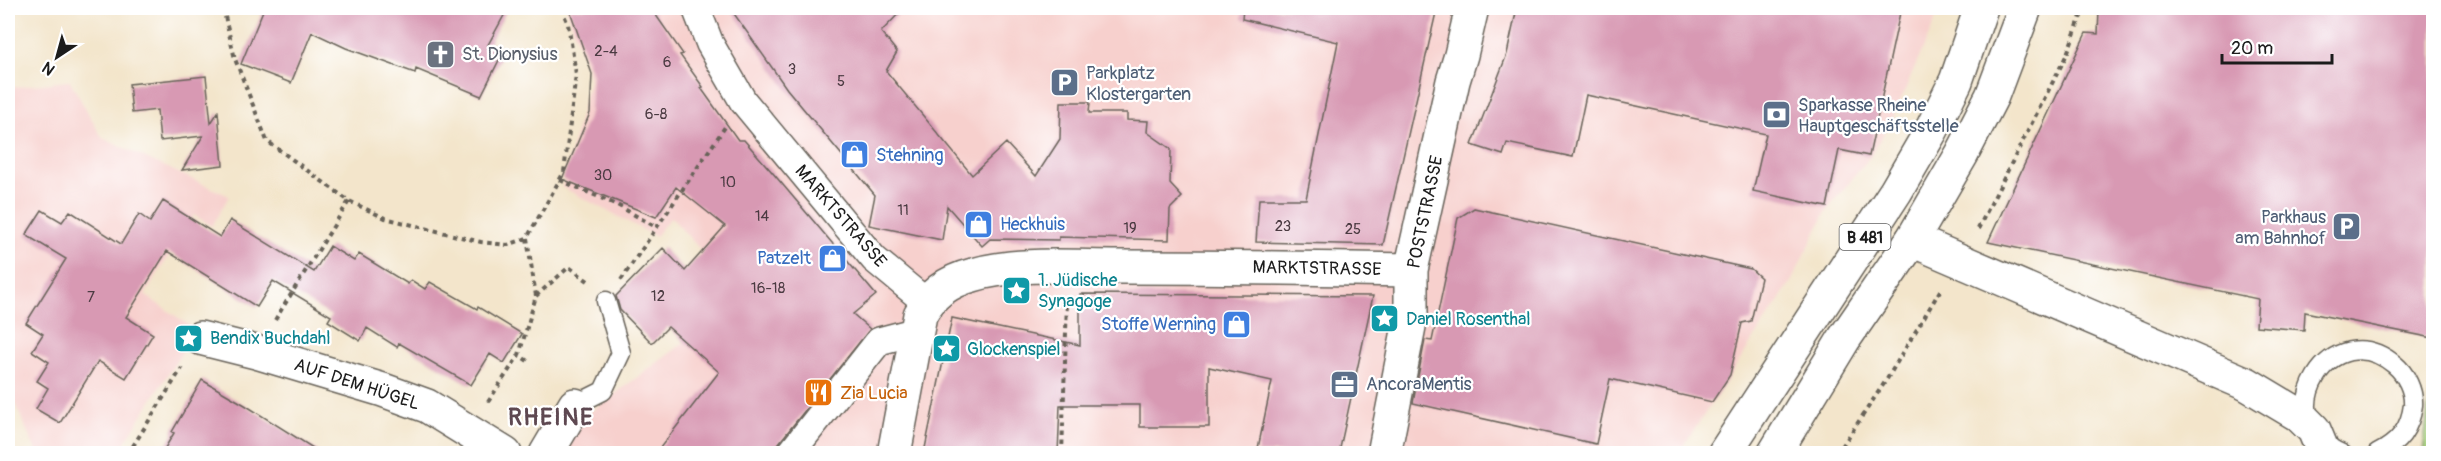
<svg xmlns="http://www.w3.org/2000/svg" width="2441" height="461" viewBox="0 0 2441 461" font-family="Pangolin,sans-serif">
<style>
.built{fill:#f7d0cd}
.green{fill:#aad682;stroke:#63794f;stroke-width:1.5}
.building{fill:#d899b3}
.lines{fill:none;stroke-linecap:round;stroke-linejoin:round}
.service-casing{stroke:#676259;stroke-width:21}
.pedestrian-casing{stroke:#676259;stroke-width:30}
.minor-casing{stroke:#676259;stroke-width:36}
.primary-casing{stroke:#676259;stroke-width:36}
.path{stroke:#676259;stroke-width:4;stroke-dasharray:4.5 4.5;stroke-linecap:butt}
.service{stroke:#fff;stroke-width:18}
.pedestrian{stroke:#fff;stroke-width:27}
.minor{stroke:#fff;stroke-width:33}
.primary{stroke:#fff;stroke-width:33}
.labels{text-anchor:middle;stroke-width:4.5;stroke-linejoin:round;paint-order:stroke}
.number-label{font-size:15px;fill:#4b3b42}
.shield{fill:#fff;stroke:#606060;stroke-width:1.5}
.shield-label{font-size:16px;font-weight:bold;fill:#1c1c1c}
.worship-label{font-size:18px;fill:#5b616d;stroke:#fff;text-anchor:start}
.service-label{font-size:18px;fill:#4e5e75;stroke:#fff;text-anchor:start}
.shop-label{font-size:18px;fill:#366cbe;stroke:#fff;text-anchor:start}
.street-label{font-size:18px;fill:#1c1c1c;stroke:#fff}
.culture-label{font-size:18px;fill:#0d838f;stroke:#fff;text-anchor:start}
.food-label{font-size:18px;fill:#c56008;stroke:#fff;text-anchor:start}
.district-label{font-size:24px;font-weight:bold;letter-spacing:1.5px;fill:#5e4851;stroke:#fff}
</style>
<rect width="100%" height="100%" fill="#fff"/>
<filter id="ink" filterUnits="userSpaceOnUse"><feTurbulence type="fractalNoise" baseFrequency=".0167" numOctaves="2"/><feDisplacementMap in="SourceGraphic" scale="12" xChannelSelector="R" yChannelSelector="G"/><feConvolveMatrix kernelMatrix="1 2 1 2 8 2 1 2 1" color-interpolation-filters="sRGB"/></filter>
<filter id="wash" filterUnits="userSpaceOnUse"><feTurbulence type="fractalNoise" baseFrequency=".008" numOctaves="4" result="noise"/><feDisplacementMap in="SourceGraphic" scale="24" xChannelSelector="R" yChannelSelector="G"/><feGaussianBlur stdDeviation="1.35" result="paint"/><feColorMatrix in="noise" values="0 0 0 0 0 0 0 0 0 0 0 0 0 0 0 0 0 1.4 0 .05"/><feComposite in="paint" operator="in"/></filter>
<g filter="url(#wash)">
<rect width="100%" height="100%" fill="#f3e5cb"/>
<path class="built" d="M 566,8 L 1938,8 L 1934,24 L 1893,117 L 1870,157 L 1828,208 L 1791,282 L 1679,453 L 561,454 L 585,416 L 680,346 L 733,286 L 671,217 L 655,236 L 562,187 L 590,78 Z
M 70,81 L 102,138 L 229,196 L 212,226 L 194,215 L 145,295 L 196,330 L 118,453 L 37,453 L 17,408 L 8,370 L 8,88 Z"/>
<path class="green" d="M 2433,367 L 2433,453 L 2423,453 Z"/>
<g id="blocks">
<path class="building" d="M 264,8 L 508,8 L 488,45 L 503,52 L 481,96 L 416,69 L 415,73 L 346,48 L 312,32 L 291,83 L 241,64 Z
M 569,8 L 651,8 L 683,54 L 680,55 L 703,87 L 701,88 L 738,140 L 744,140 L 772,172 L 876,295 L 853,314 L 870,329 L 778,444 L 775,453 L 656,453 L 719,372 L 668,327 L 652,343 L 620,310 L 616,296 L 663,248 L 685,271 L 725,226 L 676,187 L 656,217 L 562,179 L 590,113 L 592,74 Z
M 730,8 L 904,8 L 881,32 L 897,52 L 886,71 L 972,175 L 1006,143 L 1036,176 L 1060,139 L 1061,102 L 1090,102 L 1089,113 L 1127,113 L 1127,120 L 1148,121 L 1147,132 L 1171,149 L 1170,184 L 1182,197 L 1170,209 L 1169,240 L 1059,237 L 1059,240 L 990,239 L 982,246 L 947,206 L 942,240 L 869,225 L 875,195 L 787,89 Z
M 1243,8 L 1437,8 L 1383,245 L 1256,242 L 1259,199 L 1306,199 L 1338,42 L 1242,19 Z
M 1517,8 L 1901,8 L 1869,156 L 1839,150 L 1827,207 L 1753,191 L 1766,134 L 1586,95 L 1573,157 L 1507,143 L 1503,155 L 1472,145 L 1507,54 Z
M 2112,8 L 2433,8 L 2433,338 L 2305,312 L 2304,330 L 2256,326 L 2258,299 L 1988,242 L 2086,33 L 2098,34 L 2099,10 Z
M 206,76 L 211,123 L 218,112 L 223,165 L 182,170 L 203,136 L 160,141 L 157,110 L 132,113 L 129,84 Z
M 163,201 L 220,237 L 230,220 L 314,272 L 330,246 L 354,261 L 359,254 L 408,284 L 411,280 L 425,289 L 430,282 L 477,309 L 478,307 L 522,334 L 504,363 L 490,354 L 471,385 L 399,343 L 397,347 L 367,328 L 360,341 L 328,321 L 331,316 L 273,281 L 257,307 L 167,251 L 126,317 L 153,334 L 126,378 L 98,361 L 60,423 L 36,409 L 48,388 L 37,381 L 49,362 L 32,351 L 43,334 L 26,323 L 66,259 L 26,235 L 42,210 L 62,222 L 70,211 L 121,244 L 139,214 L 150,222 Z
M 1474,208 L 1751,269 L 1761,278 L 1751,321 L 1742,323 L 1730,375 L 1712,402 L 1610,379 L 1596,444 L 1413,403 L 1425,340 L 1432,341 L 1458,218 Z
M 1080,294 L 1373,296 L 1339,453 L 1257,453 L 1272,381 L 1209,367 L 1209,427 L 1140,427 L 1140,405 L 1060,405 L 1058,453 L 924,453 L 952,318 L 1080,345 Z
M 202,380 L 245,405 L 321,453 L 162,453 L 174,433 L 172,432 Z"/>
</g>
</g>
<g filter="url(#ink)">
<use href="#blocks" fill-opacity="0" stroke="#676259" stroke-width="1.5"/>
<g class="lines">
<defs>
<path id="service" d="M 575,405 L 603,391 L 621,353 L 606,301
M 2342,454 C 2264,420 2332,311 2395,365 C 2406,374 2414,391 2413,405 C 2410,429 2399,443 2377,454"/>
<path id="pedestrian" d="M 696,8 L 710,44 L 743,101 L 874,259 L 926,302
M 790,454 L 879,341 L 917,331"/>
<path id="minor" d="M 1912,240 L 2247,384 L 2299,415 L 2314,430 L 2324,454
M 200,338 L 256,352 L 383,390 L 427,406 L 505,454
M 546,454 L 575,405
M 894,454 L 920,315 C 931,293 949,281 973,275 C 1017,262 1072,267 1118,267 C 1216,267 1313,268 1411,270
M 1384,454 L 1411,316 L 1411,270 L 1453,81 L 1461,55 L 1472,8"/>
<path id="primary" d="M 1724,454 L 1896,191 L 1931,131 L 1956,81 L 1981,8
M 1774,454 L 1844,339 L 1912,240 L 1962,154 L 1992,96 L 2025,8"/>
</defs>
<use href="#service" class="service-casing"/>
<use href="#pedestrian" class="pedestrian-casing"/>
<use href="#minor" class="minor-casing"/>
<use href="#primary" class="primary-casing"/>
<path class="path" d="M 223,8 L 235,59 L 267,141 L 349,201 L 385,218 L 481,242 L 508,245 L 527,238 L 564,172 L 576,74 L 568,24 L 561,8
M 560,180 L 617,205 L 656,227
M 1978,229 L 2067,54 L 2084,8
M 527,238 L 536,296 L 519,355 L 529,362
M 621,280 L 725,127
M 536,296 L 569,267 L 588,281
M 275,320 L 349,201
M 488,402 L 519,355
M 128,454 L 182,368
M 1062,454 L 1067,301
M 1837,454 L 1887,379 L 1941,289"/>
<use href="#service" class="service"/>
<use href="#pedestrian" class="pedestrian"/>
<use href="#minor" class="minor"/>
<use href="#primary" class="primary"/>
</g>
</g>
<defs>
<symbol id="church-square" viewBox="-11 -11 22 22"><rect x="-9" y="-9" width="18" height="18" rx="4" fill="#6b7280" stroke="#fff"/><path d="M-1.2-6h2.4v3.5h3.3v2.4h-3.3V6h-2.4V-.1h-3.3v-2.4h3.3Z" fill="#fff"/></symbol>
<symbol id="parking-square" viewBox="-11 -11 22 22"><rect x="-9" y="-9" width="18" height="18" rx="4" fill="#5c6f8a" stroke="#fff"/><path d="M-3.5-5.5H1a3.5 3.5 0 0 1 0 7H-1V5.5H-3.5ZM-1-3.4V-.6H.8a1.4 1.4 0 0 0 0-2.8Z" fill="#fff"/></symbol>
<symbol id="bank-square" viewBox="-11 -11 22 22"><rect x="-9" y="-9" width="18" height="18" rx="4" fill="#5c6f8a" stroke="#fff"/><path d="M-6-4H6V4H-6ZM0-2.3a2.3 2.3 0 1 0 0 4.6a2.3 2.3 0 1 0 0-4.6Z" fill="#fff"/></symbol>
<symbol id="shop-square" viewBox="-11 -11 22 22"><rect x="-9" y="-9" width="18" height="18" rx="4" fill="#3f7fe0" stroke="#fff"/><path d="M-5-2.5h2.3a2.7 3.5 0 0 1 5.4 0H5L5.5 6h-11ZM-1.5-2.5h3a1.5 2.3 0 0 0-3 0Z" fill="#fff"/></symbol>
<symbol id="sight-square" viewBox="-11 -11 22 22"><rect x="-9" y="-9" width="18" height="18" rx="4" fill="#0f9aa8" stroke="#fff"/><path d="M0-6L1.8-2.2L6-1.7L2.9 1.2L3.7 5.4L0 3.3L-3.7 5.4L-2.9 1.2L-6-1.7L-1.8-2.2Z" fill="#fff"/></symbol>
<symbol id="office-square" viewBox="-11 -11 22 22"><rect x="-9" y="-9" width="18" height="18" rx="4" fill="#5c6f8a" stroke="#fff"/><path d="M-6-3h4V-5.5h4V-3h4V5H-6ZM-1-4.5V-3h2v-1.5ZM-6 0V1H6V0Z" fill="#fff"/></symbol>
<symbol id="restaurant-square" viewBox="-11 -11 22 22"><rect x="-9" y="-9" width="18" height="18" rx="4" fill="#e8710a" stroke="#fff"/><path d="M-5-6h1v4h1v-4h1v4h1v-4h1v5L-1.5 .5V6h-2V.5L-5-1ZM5-6V6H3V1.5H1.5Q1.5-4 5-6Z" fill="#fff"/></symbol>
</defs>
<g fill-rule="evenodd">
<use href="#church-square" x="424" y="38" width="33" height="33"/>
<use href="#parking-square" x="1048" y="66" width="33" height="33"/>
<use href="#bank-square" x="1760" y="98" width="33" height="33"/>
<use href="#shop-square" x="838" y="138" width="33" height="33"/>
<use href="#shop-square" x="962" y="208" width="33" height="33"/>
<use href="#parking-square" x="2330" y="210" width="33" height="33"/>
<use href="#shop-square" x="816" y="242" width="33" height="33"/>
<use href="#sight-square" x="1000" y="274" width="33" height="33"/>
<use href="#sight-square" x="1368" y="302" width="33" height="33"/>
<use href="#shop-square" x="1220" y="308" width="33" height="33"/>
<use href="#sight-square" x="172" y="322" width="33" height="33"/>
<use href="#sight-square" x="930" y="332" width="33" height="33"/>
<use href="#office-square" x="1328" y="368" width="33" height="33"/>
<use href="#restaurant-square" x="802" y="376" width="33" height="33"/>
</g>
<g class="labels">
<g class="number-label">
<text x="606" y="56">2-4</text>
<text x="667" y="67">6</text>
<text x="792" y="74">3</text>
<text x="841" y="86">5</text>
<text x="656" y="119">6-8</text>
<text x="603" y="180">30</text>
<text x="728" y="187">10</text>
<text x="903" y="215">11</text>
<text x="762" y="221">14</text>
<text x="1283" y="231">23</text>
<text x="1130" y="233">19</text>
<text x="1353" y="234">25</text>
<text x="768" y="293">16-18</text>
<text x="658" y="301">12</text>
<text x="91" y="302">7</text>
</g>
<rect class="shield" x="1839.5" y="224" width="51" height="26" rx="4.5"/>
<g class="shield-label">
<text x="1865" y="243">B 481</text>
</g>
<g class="worship-label">
<text x="462" y="60">St. Dionysius</text>
</g>
<g class="service-label">
<text x="1086" y="79">Parkplatz<tspan x="1086" dy="21">Klostergarten</tspan></text>
<text x="1798" y="111">Sparkasse Rheine<tspan x="1798" dy="21">Hauptgeschäftsstelle</tspan></text>
<text x="2326" y="223" text-anchor="end">Parkhaus<tspan x="2326" dy="21">am Bahnhof</tspan></text>
<text x="1366" y="390">AncoraMentis</text>
</g>
<g class="shop-label">
<text x="876" y="161">Stehning</text>
<text x="1000" y="230">Heckhuis</text>
<text x="811" y="264" text-anchor="end">Patzelt</text>
<text x="1216" y="330" text-anchor="end">Stoffe Werning</text>
</g>
<g class="street-label">
<text transform="translate(1425 212) rotate(-78)" y="6">POSTSTRASSE</text>
<text transform="translate(841 216) rotate(49)" y="6">MARKTSTRASSE</text>
<text transform="translate(1317 268) rotate(1)" y="6">MARKTSTRASSE</text>
<text transform="translate(357 384) rotate(18)" y="6">AUF DEM HÜGEL</text>
</g>
<g class="culture-label">
<text x="1038" y="286">1. Jüdische<tspan x="1038" dy="21">Synagoge</tspan></text>
<text x="1406" y="325">Daniel Rosenthal</text>
<text x="210" y="344">Bendix Buchdahl</text>
<text x="967" y="355">Glockenspiel</text>
</g>
<g class="food-label">
<text x="840" y="399">Zia Lucia</text>
</g>
<g class="district-label">
<text x="551" y="425">RHEINE</text>
</g>
</g>
<rect width="2441" height="461" fill="none" stroke="#fff" stroke-width="30"/>
<g transform="translate(57 57) rotate(216)" stroke="#ffffff" stroke-width="4.5" paint-order="stroke">
<path d="M0-4.5L10 22L0 15L-10 22Z" fill="#1c1c1c"/>
<text y="-9" font-size="16" font-weight="bold" text-anchor="middle" fill="#1c1c1c">N</text>
</g>
<path d="M2222 54v9h110v-9" fill="none" stroke="#1c1c1c" stroke-width="3"/>
<text x="2231" y="54" font-size="18" fill="#1c1c1c" stroke="#ffffff" stroke-width="4.5" paint-order="stroke">20 m</text>
</svg>
